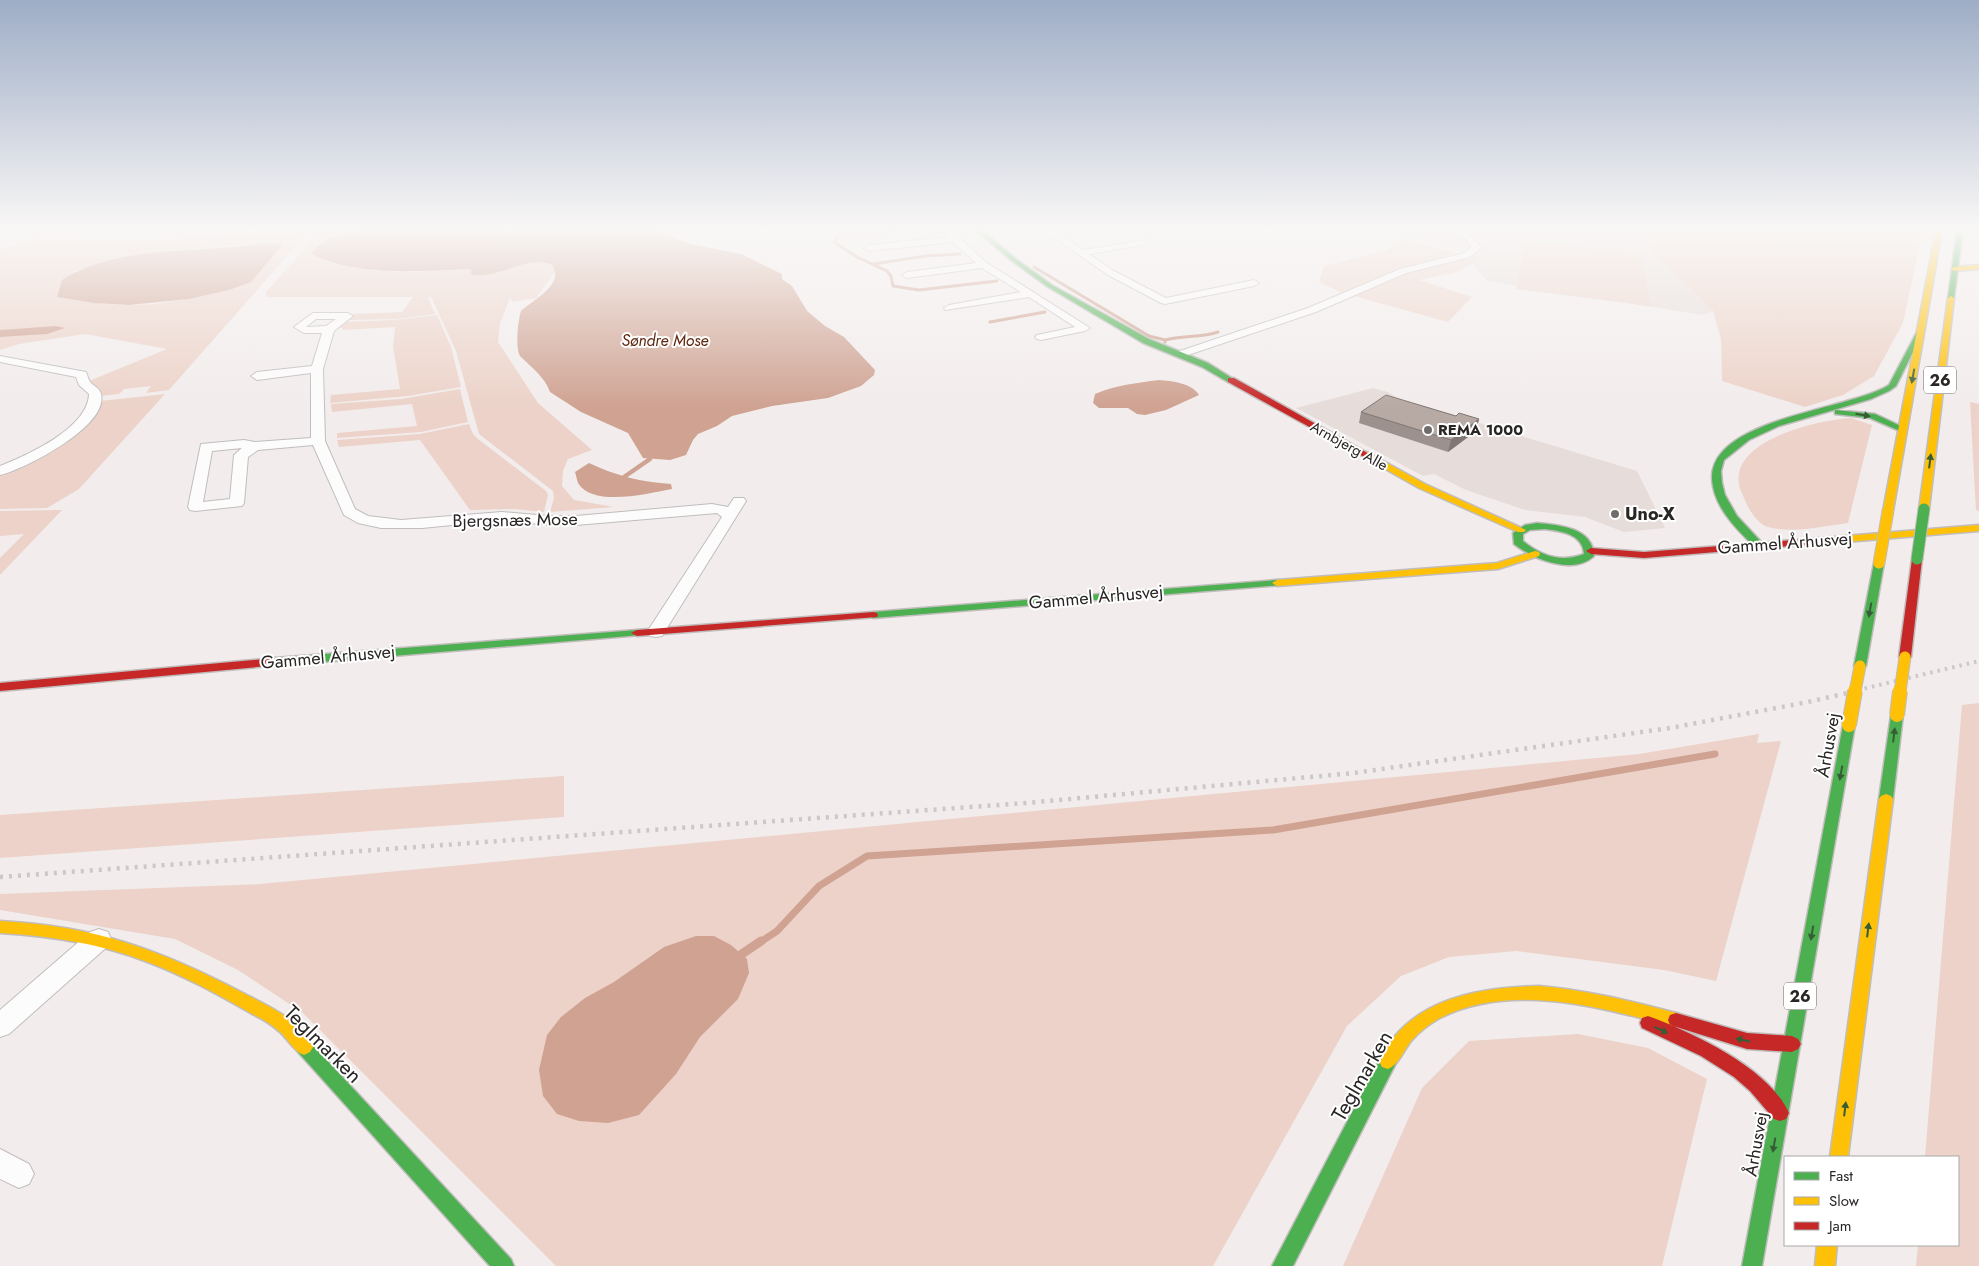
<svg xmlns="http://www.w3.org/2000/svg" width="1979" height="1266" viewBox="0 0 1979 1266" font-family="Jost,sans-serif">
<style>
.built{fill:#e6dcd9}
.green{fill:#ecd2c8;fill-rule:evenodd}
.water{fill:#cfa292}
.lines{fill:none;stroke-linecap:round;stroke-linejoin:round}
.stream-far3{stroke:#cfa292;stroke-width:3}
.stream-far2{stroke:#cfa292;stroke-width:4.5}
.stream-far1{stroke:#cfa292;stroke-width:7}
.stream{stroke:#cfa292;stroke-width:9}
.street-casing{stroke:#c0bdbc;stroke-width:2}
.fast-casing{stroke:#c0bdbc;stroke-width:3}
.slow-casing{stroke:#c0bdbc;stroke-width:3}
.jam-casing{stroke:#c0bdbc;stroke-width:3}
.street{fill:#fdfcfc;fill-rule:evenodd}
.fast{fill:#4caf50;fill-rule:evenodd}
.slow{fill:#ffc107;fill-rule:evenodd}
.jam{fill:#c62828;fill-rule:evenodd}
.rail-far1{stroke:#cac8c8;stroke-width:4;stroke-dasharray:2.5 5;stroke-linecap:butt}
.rail{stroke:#cac8c8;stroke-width:4.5;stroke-dasharray:3 6;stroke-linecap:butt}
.fast-bridge-casing{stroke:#c0bdbc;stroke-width:13;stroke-linecap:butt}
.slow-bridge-far1-casing{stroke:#c0bdbc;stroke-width:13;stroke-linecap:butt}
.slow-bridge-casing{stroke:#c0bdbc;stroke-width:16;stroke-linecap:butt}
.fast-bridge{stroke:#4caf50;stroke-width:11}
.slow-bridge-far1{stroke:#ffc107;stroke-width:11}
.slow-bridge{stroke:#ffc107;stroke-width:14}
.wall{fill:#9d918d}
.shaded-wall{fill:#807673}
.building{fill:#b7a9a4;stroke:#807673}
.oneway{fill:#375d36}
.poi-dot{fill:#6f6c6b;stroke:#fff;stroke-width:2}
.labels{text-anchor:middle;stroke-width:4;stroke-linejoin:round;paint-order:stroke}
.far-poi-label{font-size:15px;font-weight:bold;fill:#292625;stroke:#fff;text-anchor:start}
.far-street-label{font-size:15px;fill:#292625;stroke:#fff}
.far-water-label{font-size:16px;font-style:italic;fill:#612810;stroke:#fff}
.shield{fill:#fff;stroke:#696766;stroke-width:1}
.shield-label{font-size:16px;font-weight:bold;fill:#292625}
.poi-label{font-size:18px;font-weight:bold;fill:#292625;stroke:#fff;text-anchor:start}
.street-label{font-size:18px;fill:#292625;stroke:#fff}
.near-street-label{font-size:21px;fill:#292625;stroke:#fff}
</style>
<rect width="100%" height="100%" fill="#f2edec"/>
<path class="built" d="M 1389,230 L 1642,230 L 1654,254 L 1713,311 L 1703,315 L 1487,281 L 1462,251 Z
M 1373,388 L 1388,392 L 1397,398 L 1637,471 L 1665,528 L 1624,532 L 1585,517 L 1525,510 L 1466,490 L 1434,474 L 1423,476 L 1296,408 Z"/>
<path class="green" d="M 299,230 L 310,230 L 169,390 L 146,393 L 151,386 L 124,389 L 119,394 L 100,396 L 89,381 L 167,349 L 85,334 L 19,344 L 0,350 L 0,250 L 33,238 L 158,240 L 185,237 L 294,234 ZM 253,244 L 229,290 C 197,297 164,305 130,305 C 106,305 81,301 57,297 L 75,271 L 102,263 L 165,251 Z
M 321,230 L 339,230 L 341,235 L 320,243 L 312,254 C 358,277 420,272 470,269 L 472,272 L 470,274 C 497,280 525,254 552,265 L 555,272 L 536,298 L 513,302 L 510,298 L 500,323 L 498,342 L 538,403 L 592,450 L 568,459 L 563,471 L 562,486 L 574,500 L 614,507 L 550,512 L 554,498 L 553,491 L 479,434 L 456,351 L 431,297 L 428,297 L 435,314 L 398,319 L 346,320 L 354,314 L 402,312 L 413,297 L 266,297 L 266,292 Z
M 1642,230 L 1923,230 L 1903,323 L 1874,376 L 1843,395 L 1805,407 L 1722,381 L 1721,339 L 1713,311 L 1654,254 Z
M 1403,239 L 1457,253 L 1400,270 L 1342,293 L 1319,282 L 1324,266 L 1387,250 Z
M 1526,241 L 1642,254 L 1650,306 L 1516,289 Z
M 1470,257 L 1479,259 L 1458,272 L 1419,280 L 1472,297 L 1448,322 L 1354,296 L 1408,273 Z
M 437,315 L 451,347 L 461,387 L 408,396 L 330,403 L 331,395 L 400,389 L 393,346 L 395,327 L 342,330 L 343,328 L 338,327 L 344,322 L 395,320 Z
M 460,389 L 468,422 L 421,432 L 337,438 L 337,433 L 417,426 L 412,404 L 332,412 L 331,404 L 401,399 Z
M 165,394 L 79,489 L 47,508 L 0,509 L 0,474 L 46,451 L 100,401 Z
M 1970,402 L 1979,404 L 1979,511 L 1976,510 Z
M 1851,418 L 1872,425 L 1848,523 C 1823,526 1793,534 1768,527 C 1757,524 1748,508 1744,498 C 1743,494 1739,489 1739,484 C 1732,439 1819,420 1851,418 Z
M 469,424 L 473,434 L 478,439 L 546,491 L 548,495 L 544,512 L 515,509 L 470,510 L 420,440 L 339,447 L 337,440 L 420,434 Z
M 62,510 L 0,575 L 0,558 L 24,534 L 0,536 L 0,511 Z
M 1979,703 L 1979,1266 L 1916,1266 L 1918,1245 L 1958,1245 L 1958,1157 L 1925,1157 L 1962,705 Z
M 1759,734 L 1757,743 L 1781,741 L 1716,981 L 1664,970 L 1516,951 L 1449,957 L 1401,976 L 1347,1026 L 1213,1266 L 556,1266 L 303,1013 L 238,970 L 175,939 L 0,910 L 0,894 L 260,884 L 1639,754 Z
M 564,776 L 564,817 L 0,858 L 0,815 Z
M 1578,1034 L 1648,1048 L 1707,1079 L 1662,1266 L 1343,1266 L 1422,1088 L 1469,1041 Z"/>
<path class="water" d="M 359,230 L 653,230 L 691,244 L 741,254 L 782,274 L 782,279 L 792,286 L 807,311 L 825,326 L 844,337 L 875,370 L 874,375 L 861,386 L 828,398 L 772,406 L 732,416 L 717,426 L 698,434 L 693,440 L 686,455 L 670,460 L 643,458 L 628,433 L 581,412 L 550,392 C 545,377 531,367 520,356 C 515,347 518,320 521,311 C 529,302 566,285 552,265 C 527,254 496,281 469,274 L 472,272 L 470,269 C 420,271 359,277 311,254 C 325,235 338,237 359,230 Z
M 270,243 L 283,244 L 251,282 L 229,290 L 189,299 L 129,305 L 94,303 L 57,297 L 62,280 C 105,252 170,251 220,248 C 237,247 253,244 270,243 Z
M 56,326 L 65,328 L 47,334 L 0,337 L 0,330 Z
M 1159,380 C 1172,381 1192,383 1199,395 L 1166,410 L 1145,415 L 1137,414 L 1128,408 L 1099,408 L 1093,403 L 1095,394 C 1115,385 1137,383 1159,380 Z
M 589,463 C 616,476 642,482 671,484 L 672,489 C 649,493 593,508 578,483 C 577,480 576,475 575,472 Z
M 696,936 L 714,936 L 731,945 L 747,959 L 749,973 L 738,999 L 700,1037 L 676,1074 L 639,1115 L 608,1123 L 579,1121 L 557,1114 L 543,1096 L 539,1070 L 547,1035 L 561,1017 L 585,998 L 614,982 L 664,947 Z"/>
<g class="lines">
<path class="stream-far3" d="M 838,230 L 840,233 L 834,242 L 857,257 L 887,271 L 891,276 L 893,286 L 919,290 L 997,281
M 780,231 L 788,230
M 840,233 L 877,233 L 903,230
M 873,264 L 926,256 L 960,254
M 1034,267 L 1149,336 L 1165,340 L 1165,342
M 990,322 L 1045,312
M 1165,340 C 1182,335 1201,338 1218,332"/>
<path class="stream-far2" d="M 624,477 L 650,459"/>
<path class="stream-far1" d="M 759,943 L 777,931 L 819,886 L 867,856 L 1273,830 L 1715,754"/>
<path class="stream" d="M 736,958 L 761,941"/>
<defs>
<path id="street" d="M 941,230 L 951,230 L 987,263 L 1090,328 L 1085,331 L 1041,340 L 1037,339 L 1035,337 L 1037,335 L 1075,327 L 1029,297 L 945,310 L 944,308 L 949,305 L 1021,292 L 982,268 L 907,278 L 902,275 L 907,272 L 976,263 L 953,242 L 869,251 L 864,248 L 869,245 L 948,237 Z
M 1044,230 L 1054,230 L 1083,250 L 1147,240 L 1148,242 L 1144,245 L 1089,254 L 1114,271 L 1166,298 L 1254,280 L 1259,283 L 1254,286 L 1165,304 L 1161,303 L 1108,275 Z
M 1445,230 C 1464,230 1470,232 1481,248 L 1470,257 L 1406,273 L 1316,312 L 1185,356 L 1177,356 L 1175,354 L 1177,352 L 1308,308 L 1400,269 L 1464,253 L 1471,247 L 1466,239 Z
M 313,313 L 348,313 L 353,316 L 334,331 L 323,369 L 325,441 L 355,509 L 368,516 L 401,520 L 502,512 L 549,516 L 576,516 L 712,504 L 728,507 L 734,498 L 744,498 L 746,501 L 662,636 L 656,637 L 650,636 L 647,632 L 722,517 L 717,513 L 576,525 L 549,525 L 502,520 L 422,528 L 381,528 L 358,523 L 344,515 L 313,445 L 258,450 L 248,457 L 244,503 L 242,506 L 195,511 L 190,510 L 188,507 L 201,444 L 244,440 L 255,442 L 311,438 L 311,373 L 257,380 L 251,376 L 257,372 L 312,366 L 322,333 L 304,333 L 294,327 ZM 316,319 L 336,319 L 326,326 L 306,327 ZM 242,448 L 234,455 L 230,499 L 203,502 L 212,451 Z
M 0,356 L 86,372 C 88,376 88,380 91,383 C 94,386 100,389 101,394 C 109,426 25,469 0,475 L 0,466 C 28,455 88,428 89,394 L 79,385 L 76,377 L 0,362 Z
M 99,929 L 108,932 L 111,939 L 108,946 L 9,1034 L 0,1037 L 0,1010 L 90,932 Z
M 0,1149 L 29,1164 L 34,1174 L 29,1184 L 19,1188 L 0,1179 Z"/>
<path id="fast" d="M 975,230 L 982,230 L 1016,259 L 1052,285 L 1149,339 L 1208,363 L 1235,380 L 1228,382 L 1202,367 L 1143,343 L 1048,287 L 1012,261 Z
M 1957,230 L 1963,230 L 1954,298 L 1951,300 L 1948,298 Z
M 1922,326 L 1925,328 L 1896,386 L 1889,391 L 1871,399 L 1779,426 L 1749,440 L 1724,460 L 1721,471 L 1722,483 L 1725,495 L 1737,516 L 1764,545 L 1759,548 L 1755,547 C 1736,529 1713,506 1712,478 C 1711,418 1850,410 1889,385 L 1919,328 Z
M 1835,410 L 1875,414 L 1907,429 L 1906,431 L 1900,431 L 1870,418 L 1835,414 Z
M 1537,523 C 1560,525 1593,528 1594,556 C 1573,576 1533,559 1514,544 L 1513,533 L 1525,525 ZM 1545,529 C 1561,531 1583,534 1584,554 C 1561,563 1541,556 1523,541 L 1523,534 L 1530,530 Z
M 1879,560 L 1884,563 L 1866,666 L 1860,670 L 1854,666 L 1874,563 Z
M 1277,580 L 1281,581 L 1282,583 L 1281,585 L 873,618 L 868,615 L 873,612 Z
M 637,630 L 643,633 L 641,635 L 275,666 L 269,662 L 275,658 Z
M 1897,711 L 1903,715 L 1893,799 L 1891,802 L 1886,804 L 1881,802 L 1879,799 L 1891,715 Z
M 1849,721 L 1853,722 L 1855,725 L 1762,1266 L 1742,1266 L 1843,725 L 1845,722 Z
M 304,1039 L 310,1042 L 511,1259 L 514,1266 L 490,1266 L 298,1052 L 295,1047 L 298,1042 Z
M 1388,1053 L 1394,1055 L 1397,1061 L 1293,1266 L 1272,1266 L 1382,1055 Z"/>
<path id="slow" d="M 1936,230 L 1942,230 L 1893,511 L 1888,514 L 1883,511 Z
M 1979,265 L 1979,269 L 1954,271 L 1951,269 L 1954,267 Z
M 1951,296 L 1954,298 L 1929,509 L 1924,512 L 1919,509 L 1948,298 Z
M 1367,452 L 1425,484 L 1526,530 L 1524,532 L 1518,532 L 1419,488 L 1364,457 L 1363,455 Z
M 1979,525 L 1979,531 L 1845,542 L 1840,539 L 1845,536 Z
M 1535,551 L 1539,552 L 1540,554 L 1539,556 L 1498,569 L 1277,586 L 1272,583 L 1277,580 L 1497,563 Z
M 1886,794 L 1891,796 L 1893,799 L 1848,1157 L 1830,1157 L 1879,799 L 1881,796 Z
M 0,921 C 96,926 161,950 245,994 C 270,1007 300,1020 313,1047 L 310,1052 L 304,1055 C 293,1051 288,1039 280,1032 C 272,1025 263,1019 254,1015 C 219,995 183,975 145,961 C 98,943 50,936 0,933 Z
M 1539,986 C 1586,990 1631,1001 1676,1013 L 1682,1015 L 1684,1020 L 1682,1025 L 1676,1027 C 1601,1008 1512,981 1438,1019 C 1428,1025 1419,1032 1412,1040 C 1404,1049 1399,1065 1388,1069 L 1382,1067 L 1379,1061 C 1408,999 1478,987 1539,986 Z
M 1817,1245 L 1837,1245 L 1835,1266 L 1815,1266 Z"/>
<path id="jam" d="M 1228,378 L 1234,378 L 1371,455 L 1367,458 L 1364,457 L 1228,382 Z
M 1845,536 L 1849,537 L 1850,539 L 1849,541 L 1644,558 L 1591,554 L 1586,551 L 1591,548 L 1644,552 Z
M 1917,556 L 1922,559 L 1911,657 L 1905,661 L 1899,657 L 1912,559 Z
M 873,612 L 877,613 L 878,615 L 877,617 L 637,636 L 631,633 L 637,630 Z
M 275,658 L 281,662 L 279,665 L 0,691 L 0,683 Z
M 1676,1013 L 1747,1033 L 1792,1036 L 1798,1039 L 1801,1044 L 1798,1049 L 1792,1052 L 1747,1049 L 1670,1025 L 1668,1020 L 1670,1015 Z
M 1648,1016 C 1692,1032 1769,1068 1789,1113 L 1786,1119 L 1780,1121 L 1774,1119 L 1750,1091 L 1734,1077 L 1701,1056 L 1642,1028 L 1640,1023 L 1642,1018 Z"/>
</defs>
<use href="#street" class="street-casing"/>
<use href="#fast" class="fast-casing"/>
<use href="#slow" class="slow-casing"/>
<use href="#jam" class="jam-casing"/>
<use href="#street" class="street"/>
<use href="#fast" class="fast"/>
<use href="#slow" class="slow"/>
<use href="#jam" class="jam"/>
<path class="rail-far1" d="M 1850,692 L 1979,661"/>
<path class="rail" d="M 0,877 L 1026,803 L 1354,773 L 1670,728 L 1808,702 L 1856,691"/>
<defs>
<path id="fast-bridge" d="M 1917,559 L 1924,509"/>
<path id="slow-bridge-far1" d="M 1879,563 L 1888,511
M 1855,692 L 1860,666
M 1900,692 L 1905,657"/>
<path id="slow-bridge" d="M 1897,715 L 1900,691
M 1849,725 L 1855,691"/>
</defs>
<use href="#fast-bridge" class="fast-bridge-casing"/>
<use href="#slow-bridge-far1" class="slow-bridge-far1-casing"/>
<use href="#slow-bridge" class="slow-bridge-casing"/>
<use href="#fast-bridge" class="fast-bridge"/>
<use href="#slow-bridge-far1" class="slow-bridge-far1"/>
<use href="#slow-bridge" class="slow-bridge"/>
</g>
<path class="wall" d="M 1361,412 L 1456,416 L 1479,419 L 1476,431 L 1448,452 L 1359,423 Z"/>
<path class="shaded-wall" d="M 1479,419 L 1476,431 L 1448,452 L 1451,440 Z"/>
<path class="building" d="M 1386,395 L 1456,416 L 1459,413 L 1479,419 L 1451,440 L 1361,412 Z"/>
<defs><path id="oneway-solid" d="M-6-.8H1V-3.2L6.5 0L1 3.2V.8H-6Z" transform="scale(1.25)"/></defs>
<g class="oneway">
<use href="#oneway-solid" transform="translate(1913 376) rotate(100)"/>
<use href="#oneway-solid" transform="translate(1863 415) rotate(10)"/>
<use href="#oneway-solid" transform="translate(1930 461) rotate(-83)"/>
<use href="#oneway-solid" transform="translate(1870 610) rotate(100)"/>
<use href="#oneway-solid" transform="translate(1894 735) rotate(-83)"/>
<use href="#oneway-solid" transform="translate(1841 773) rotate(100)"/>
<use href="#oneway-solid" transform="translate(1868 930) rotate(-83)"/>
<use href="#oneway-solid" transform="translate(1812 933) rotate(100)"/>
<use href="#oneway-solid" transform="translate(1661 1030) rotate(25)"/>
<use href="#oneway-solid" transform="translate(1743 1040) rotate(-167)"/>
<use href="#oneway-solid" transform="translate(1845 1109) rotate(-83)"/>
<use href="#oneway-solid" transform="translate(1774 1145) rotate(100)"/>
</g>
<linearGradient id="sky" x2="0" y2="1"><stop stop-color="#9eadc6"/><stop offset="0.56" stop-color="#f9f7f6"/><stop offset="1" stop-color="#f9f7f6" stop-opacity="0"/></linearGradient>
<rect width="1979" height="408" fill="url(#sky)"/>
<g class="poi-dot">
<circle cx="1428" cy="430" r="5"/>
<circle cx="1615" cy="514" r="5"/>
</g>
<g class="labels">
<g class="far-poi-label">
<text x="1438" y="435">REMA 1000</text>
</g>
<g class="far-street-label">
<text transform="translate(1349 446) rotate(29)" y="5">Arnbjerg Alle</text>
</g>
<g class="far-water-label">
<text x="665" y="346">Søndre Mose</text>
</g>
<g class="shield">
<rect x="1924" y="366.5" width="32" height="27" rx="4"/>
<rect x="1784" y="982.5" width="32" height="27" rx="4"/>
</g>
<g class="shield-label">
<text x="1940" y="386">26</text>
<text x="1800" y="1002">26</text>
</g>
<g class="poi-label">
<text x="1625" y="520">Uno-X</text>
</g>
<g class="street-label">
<text transform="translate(515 520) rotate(-1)" y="6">Bjergsnæs Mose</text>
<text transform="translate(1785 543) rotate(-4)" y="6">Gammel Århusvej</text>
<text transform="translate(1096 597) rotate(-5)" y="6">Gammel Århusvej</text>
<text transform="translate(328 657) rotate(-5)" y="6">Gammel Århusvej</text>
<text transform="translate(1828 745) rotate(-80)" y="6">Århusvej</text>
<text transform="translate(1756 1144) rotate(-80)" y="6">Århusvej</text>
</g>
<g class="near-street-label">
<text transform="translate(323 1044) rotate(45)" y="7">Teglmarken</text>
<text transform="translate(1362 1076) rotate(-60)" y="7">Teglmarken</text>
</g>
</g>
<rect x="1784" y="1156" width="175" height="90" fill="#ffffff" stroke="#a9a8a8"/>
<rect x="1794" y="1172" width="25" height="8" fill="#4caf50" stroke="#a9a8a8"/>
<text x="1829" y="1181" font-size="15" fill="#292625">Fast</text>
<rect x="1794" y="1197" width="25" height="8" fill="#ffc107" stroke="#a9a8a8"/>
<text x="1829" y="1206" font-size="15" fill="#292625">Slow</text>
<rect x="1794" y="1222" width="25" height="8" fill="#c62828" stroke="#a9a8a8"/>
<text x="1829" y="1231" font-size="15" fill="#292625">Jam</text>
</svg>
